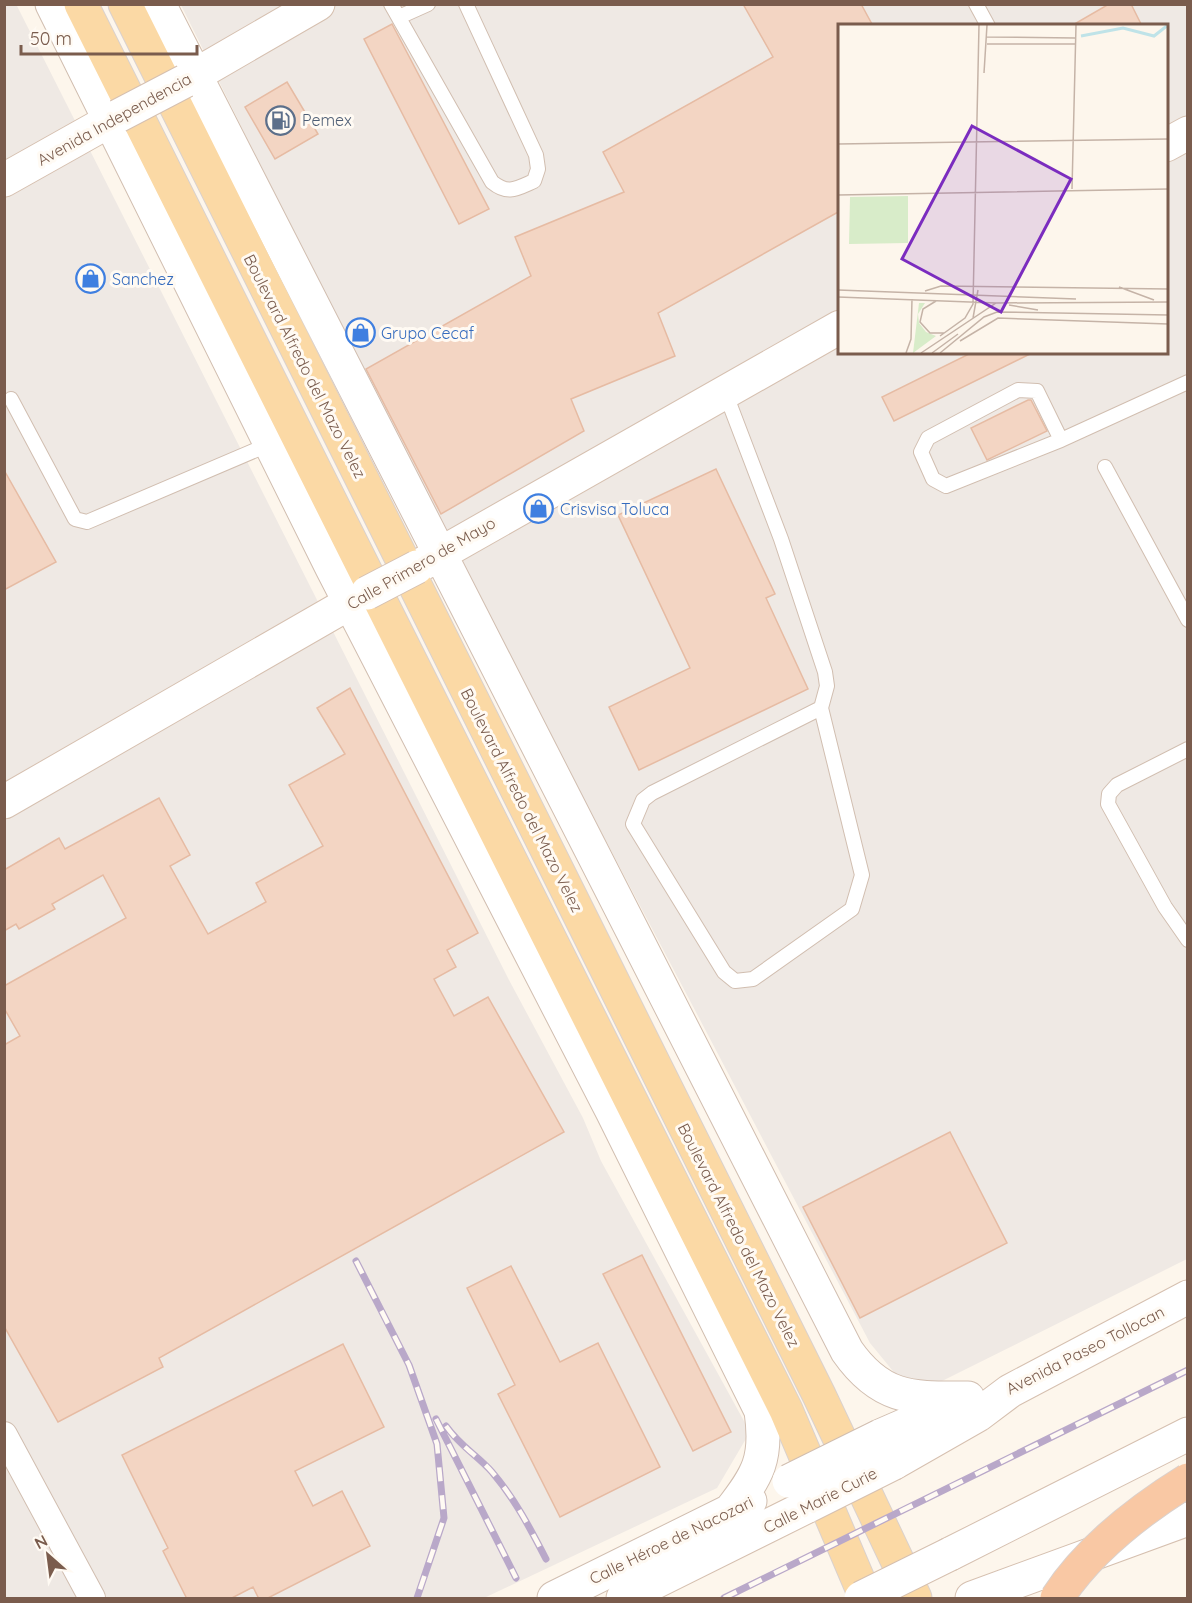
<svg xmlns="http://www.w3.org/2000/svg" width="1192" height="1603" viewBox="0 0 1192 1603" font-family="Quicksand,sans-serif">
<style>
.industrial{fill:#efe9e4;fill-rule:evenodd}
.building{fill:#f3d5c3;stroke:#e6bba3;stroke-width:1.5}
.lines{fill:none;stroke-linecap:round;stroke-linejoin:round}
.service-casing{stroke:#d1beb0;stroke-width:16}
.minor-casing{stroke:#d1beb0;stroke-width:28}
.tertiary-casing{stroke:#d1beb0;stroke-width:35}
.secondary-casing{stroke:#d6c0b0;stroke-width:35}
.primary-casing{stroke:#dad1cd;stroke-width:35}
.service{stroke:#fff;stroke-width:14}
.minor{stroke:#fff;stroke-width:26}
.tertiary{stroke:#fff;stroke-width:33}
.secondary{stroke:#fff;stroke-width:33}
.primary{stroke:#fbd9a5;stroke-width:33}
.rail-casing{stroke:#b9a8c9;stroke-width:7}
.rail{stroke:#fffaf3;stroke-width:4.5;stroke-dasharray:14;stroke-linecap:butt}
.tertiary-bridge-casing{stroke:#d1beb0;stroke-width:35;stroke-linecap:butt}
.secondary-bridge-casing{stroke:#d6c0b0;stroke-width:35;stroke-linecap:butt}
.trunk-bridge-casing{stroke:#dad1cd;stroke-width:35;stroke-linecap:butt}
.tertiary-bridge{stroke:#fff;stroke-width:33}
.secondary-bridge{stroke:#fff;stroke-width:33}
.trunk-bridge{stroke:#f9c8a4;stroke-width:33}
.labels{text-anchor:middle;stroke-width:6;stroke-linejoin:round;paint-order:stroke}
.street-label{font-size:16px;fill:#7a5c4d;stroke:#fffaf3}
.service-label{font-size:16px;fill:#4e5e75;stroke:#fffaf3;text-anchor:start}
.shop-label{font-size:16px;fill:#366cbe;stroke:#fffaf3;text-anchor:start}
.inset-river{fill:none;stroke:#bfe3e8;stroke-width:3}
.inset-road{fill:none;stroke:#c5b3a7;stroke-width:1.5}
.view{fill:#7b2cbf;fill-opacity:0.15;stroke:#7b2cbf;stroke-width:3}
.inset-edge{fill:none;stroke:#7a5c4d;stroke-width:3}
</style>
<rect width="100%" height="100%" fill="#fdf6ec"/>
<path class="industrial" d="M 16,4 L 509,980 L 583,1118 L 601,1161 L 750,1432 L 717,1488 L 484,1598 L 5,1598 L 4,5 Z
M 181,5 L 1187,5 L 1187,1259 L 938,1383 L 897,1376 L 870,1343 L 433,512 ZM 840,26 L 1166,26 L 1166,352 L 840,352 Z"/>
<path class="building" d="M 743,4 L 861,4 L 873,26 L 840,26 L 840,211 L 658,313 L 675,356 L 571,399 L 584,431 L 441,514 L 366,369 L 531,276 L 515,237 L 624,192 L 603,152 L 773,57 Z
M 1109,4 L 1131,4 L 1142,26 L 1071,26 Z
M 392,24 L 489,209 L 459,224 L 364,39 Z
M 287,82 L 318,134 L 275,159 L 245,107 Z
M 973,352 L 1034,352 L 894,421 L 882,397 Z
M 1028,400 L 1031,400 L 1047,431 L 987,460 L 971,428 Z
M 716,469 L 775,594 L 766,598 L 808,689 L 639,770 L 609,707 L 690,668 L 618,515 Z
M 4,470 L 56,562 L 4,590 Z
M 350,688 L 478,933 L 447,950 L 456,967 L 434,979 L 454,1016 L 488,997 L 564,1132 L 159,1358 L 163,1367 L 58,1422 L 4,1326 L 4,1045 L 20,1036 L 4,1008 L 4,986 L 126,918 L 103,875 L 52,904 L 55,909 L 19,929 L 16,924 L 4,931 L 4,870 L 59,838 L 65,849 L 159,798 L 190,855 L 170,866 L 208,934 L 266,902 L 256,883 L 323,846 L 289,785 L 345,754 L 317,708 Z
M 950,1132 L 1007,1243 L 860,1318 L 803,1207 Z
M 642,1255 L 731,1432 L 693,1451 L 603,1274 Z
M 511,1266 L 560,1362 L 598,1343 L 660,1467 L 560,1517 L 498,1394 L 515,1385 L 467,1288 Z
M 343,1344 L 384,1427 L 295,1471 L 313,1506 L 342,1491 L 370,1546 L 266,1599 L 259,1599 L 253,1587 L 230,1599 L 187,1599 L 163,1551 L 168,1548 L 122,1455 Z"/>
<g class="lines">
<defs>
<path id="service" d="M 391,4 L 492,182 C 508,195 516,189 534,181 L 538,169 L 536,155 L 466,4
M 976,4 L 988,26
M 399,17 L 428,4
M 725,392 L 781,539 L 825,672 L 827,686 L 821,708 L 652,793 L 643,800 L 633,824 L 724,972 L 735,981 L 753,979 L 852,909 L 862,875 L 821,708
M 11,399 L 75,519 L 87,522 L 270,444
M 1061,440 L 1037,391 L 1018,390 L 928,438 L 921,452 L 933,479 L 946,486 L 1061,440 L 1188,382
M 1105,467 L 1188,620
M 1188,749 L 1117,785 L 1109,794 L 1108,804 L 1165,907 L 1188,940"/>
<path id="minor" d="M 4,1435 L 92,1598"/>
<path id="tertiary" d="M 52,4 L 332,568 L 612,1111 L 761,1411 C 768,1459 758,1475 730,1511
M 159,4 L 847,1351 C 882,1401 914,1398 968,1398
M 880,1436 L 956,1403
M 554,1598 L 750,1501"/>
<path id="secondary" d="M 185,81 L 318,4
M 1166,145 L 1188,133
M 4,180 L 118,116
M 417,567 L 840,327
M 4,802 L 367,593
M 894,1463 L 978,1415 L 1010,1391 L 1188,1297
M 950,1554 L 1188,1434
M 623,1598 L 808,1506
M 972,1598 L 1188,1519"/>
<path id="primary" d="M 81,4 L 786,1410 L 866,1598
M 125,4 L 819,1395 L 915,1598"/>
</defs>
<use href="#service" class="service-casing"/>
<use href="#minor" class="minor-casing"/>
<use href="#tertiary" class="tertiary-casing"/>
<use href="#secondary" class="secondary-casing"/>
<use href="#primary" class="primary-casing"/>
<use href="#service" class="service"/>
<use href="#minor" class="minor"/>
<use href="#tertiary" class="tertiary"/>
<use href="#secondary" class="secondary"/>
<use href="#primary" class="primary"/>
<defs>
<path id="rail" d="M 356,1261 L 409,1365 L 437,1444 L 444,1518 L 417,1598
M 436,1419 L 516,1578
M 446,1426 C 461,1447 477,1455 492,1472 C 515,1499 530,1528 546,1559
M 724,1598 L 1188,1370"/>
</defs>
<use href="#rail" class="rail-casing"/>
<use href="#rail" class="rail"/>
<defs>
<path id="tertiary-bridge" d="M 789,1481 L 880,1436"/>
<path id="secondary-bridge" d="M 118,116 L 185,81
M 367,593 L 417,567
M 808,1506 L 894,1463
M 861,1598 L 950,1554"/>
<path id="trunk-bridge" d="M 1057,1598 C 1089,1549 1138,1511 1188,1480"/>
</defs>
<use href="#tertiary-bridge" class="tertiary-bridge-casing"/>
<use href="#secondary-bridge" class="secondary-bridge-casing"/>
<use href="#trunk-bridge" class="trunk-bridge-casing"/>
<use href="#tertiary-bridge" class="tertiary-bridge"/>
<use href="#secondary-bridge" class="secondary-bridge"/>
<use href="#trunk-bridge" class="trunk-bridge"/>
</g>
<defs>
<symbol id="fuel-ring" viewBox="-11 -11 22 22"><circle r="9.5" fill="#fffaf3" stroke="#5c6f8a" stroke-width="1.5"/><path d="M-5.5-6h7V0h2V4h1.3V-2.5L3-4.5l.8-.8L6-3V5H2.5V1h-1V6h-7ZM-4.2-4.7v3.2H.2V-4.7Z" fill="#5c6f8a"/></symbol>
<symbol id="shop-ring" viewBox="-11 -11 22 22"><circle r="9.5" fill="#fffaf3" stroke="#3f7fe0" stroke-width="1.5"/><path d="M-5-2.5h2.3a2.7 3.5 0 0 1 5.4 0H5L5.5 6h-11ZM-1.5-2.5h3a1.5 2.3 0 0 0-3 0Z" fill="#3f7fe0"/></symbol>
</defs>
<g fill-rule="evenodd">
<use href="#fuel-ring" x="264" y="104" width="33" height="33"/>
<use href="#shop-ring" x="74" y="262" width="33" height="33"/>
<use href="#shop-ring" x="344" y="316" width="33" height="33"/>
<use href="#shop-ring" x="522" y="492" width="33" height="33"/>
</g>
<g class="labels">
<g class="street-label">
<text transform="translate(114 119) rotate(-29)" y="6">Avenida Independencia</text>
<text transform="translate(305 366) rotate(63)" y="6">Boulevard Alfredo del Mazo Velez</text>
<text transform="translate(421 563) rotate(-30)" y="6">Calle Primero de Mayo</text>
<text transform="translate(522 800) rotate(63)" y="6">Boulevard Alfredo del Mazo Velez</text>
<text transform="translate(739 1235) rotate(63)" y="6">Boulevard Alfredo del Mazo Velez</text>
<text transform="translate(1085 1350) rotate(-27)" y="6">Avenida Paseo Tollocan</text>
<text transform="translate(820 1500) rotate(-27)" y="6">Calle Marie Curie</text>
<text transform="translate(671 1540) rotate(-26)" y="6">Calle Héroe de Nacozari</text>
</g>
<g class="service-label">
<text x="302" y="126">Pemex</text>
</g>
<g class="shop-label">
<text x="112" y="285">Sanchez</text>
<text x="381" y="339">Grupo Cecaf</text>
<text x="560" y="515">Crisvisa Toluca</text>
</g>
</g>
<g transform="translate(838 24)">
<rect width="330" height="330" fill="#fdf6ec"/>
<path d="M 70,172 L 70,219 L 11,220 L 12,173 ZM 81,279 L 87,279 L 80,290 L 81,299 L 88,308 L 98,312 L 75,329 Z" fill="#d8ecc9"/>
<path class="inset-river" d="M 243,12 L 285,4 L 316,12 L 330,1"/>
<path class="inset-road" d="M 149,13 L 237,14M 149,20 L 237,20M 146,49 L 149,1M 0,120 L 330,115M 234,165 L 238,1M 0,171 L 330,165M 281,263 L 316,276M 0,266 L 238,275M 87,267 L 103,262 L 330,265M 0,273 L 158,279M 98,277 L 85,285 L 82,298 L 92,309 L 106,309M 171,281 L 200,286M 135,294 L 140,266M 102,312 L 127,294 L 135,280 L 141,1M 122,317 L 160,294 L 330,300M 68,329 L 73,315 L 74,275M 83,329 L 158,279 L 330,278M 94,329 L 120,310M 102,329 L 146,293 L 159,288 L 330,291"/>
<path class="view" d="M 134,102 L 233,155 L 163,288 L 64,235 Z"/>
<rect width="330" height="330" class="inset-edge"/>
</g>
<rect width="1192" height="1603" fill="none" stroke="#7a5c4d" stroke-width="12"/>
<g transform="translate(48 1555) rotate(332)" stroke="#fffaf3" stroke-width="4.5" paint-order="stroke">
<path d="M0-4.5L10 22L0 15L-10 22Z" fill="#7a5c4d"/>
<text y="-9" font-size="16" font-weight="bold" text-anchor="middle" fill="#7a5c4d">N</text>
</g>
<path d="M21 45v9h176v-9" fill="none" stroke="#7a5c4d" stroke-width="3"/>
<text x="30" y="45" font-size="18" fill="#7a5c4d" stroke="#fffaf3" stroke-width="4.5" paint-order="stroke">50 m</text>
</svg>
